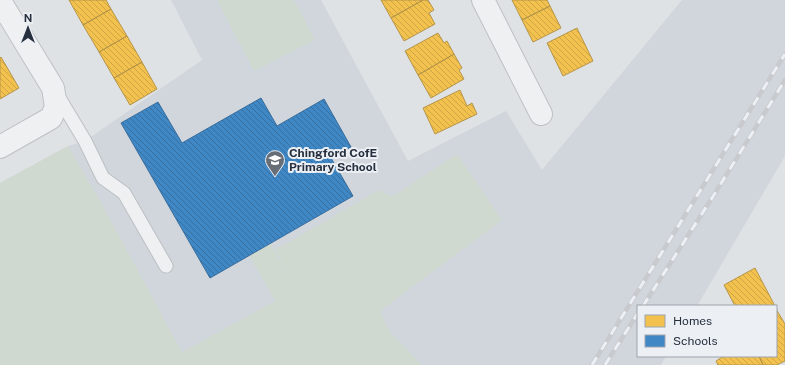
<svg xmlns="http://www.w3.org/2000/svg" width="785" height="365" viewBox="0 0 785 365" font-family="'Public Sans',sans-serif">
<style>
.built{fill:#d1d5dc}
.grass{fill:#d0d9d0}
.homes{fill:url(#homes-back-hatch);stroke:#b59549}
.schools{fill:url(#schools-back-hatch);stroke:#386d9c}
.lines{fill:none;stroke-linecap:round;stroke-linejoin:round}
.lane-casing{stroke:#bdc0c3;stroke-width:15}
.street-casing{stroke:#bdc0c3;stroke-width:24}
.lane{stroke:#eff0f2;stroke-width:13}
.street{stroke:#eff0f2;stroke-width:22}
.rail-casing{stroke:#c8cacd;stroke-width:4.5}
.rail{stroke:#ecf0f5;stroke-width:3;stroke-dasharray:9;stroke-linecap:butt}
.labels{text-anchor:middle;stroke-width:4;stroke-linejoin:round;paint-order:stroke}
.poi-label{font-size:12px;font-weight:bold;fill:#262f3e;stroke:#ecf0f5;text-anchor:start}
</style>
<defs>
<pattern id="homes-back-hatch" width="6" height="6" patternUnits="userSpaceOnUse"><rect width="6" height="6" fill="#f2c14e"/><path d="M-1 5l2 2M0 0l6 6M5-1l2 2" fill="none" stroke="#cfa645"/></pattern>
<pattern id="schools-back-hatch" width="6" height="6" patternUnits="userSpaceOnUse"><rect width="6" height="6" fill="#3f88c5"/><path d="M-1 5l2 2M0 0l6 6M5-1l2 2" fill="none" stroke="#3570a1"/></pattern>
</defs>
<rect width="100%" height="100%" fill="#dfe2e5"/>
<path class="built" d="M 171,0 L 321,0 L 408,161 L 506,111 L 542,170 L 682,0 L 785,0 L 785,156 L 697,306 L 638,306 L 638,356 L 666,356 L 661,365 L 0,365 L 0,183 L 68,146 L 85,141 L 202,60 Z"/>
<path class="grass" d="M 217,0 L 294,0 L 315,40 L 254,71 Z
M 68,146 L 99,199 L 182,352 L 275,301 L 249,255 L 270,243 L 303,303 L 275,250 L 379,190 L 392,197 L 457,154 L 502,220 L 380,311 L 390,332 L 422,365 L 0,365 L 0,183 Z"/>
<path class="homes" d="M 69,0 L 106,0 L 111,9 L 83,25 Z
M 381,0 L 423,0 L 391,18 Z
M 423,0 L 428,0 L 434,10 L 429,13 L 435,24 L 404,41 L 391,18 Z
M 512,0 L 547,0 L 550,6 L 522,20 Z
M 550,6 L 561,28 L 533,42 L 522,20 Z
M 111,9 L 127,36 L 99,52 L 83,25 Z
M 577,28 L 593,61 L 563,76 L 547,43 Z
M 438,33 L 444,43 L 447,41 L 454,54 L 418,75 L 405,51 Z
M 127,36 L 142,62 L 114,78 L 99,52 Z
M 454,54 L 462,68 L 459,70 L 464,79 L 431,98 L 418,75 Z
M 1,57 L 19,88 L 0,99 L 0,58 Z
M 142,62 L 157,89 L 130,105 L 114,78 Z
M 460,90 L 467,106 L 472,103 L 477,114 L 435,134 L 423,108 Z
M 755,268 L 775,306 L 735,306 L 724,285 Z
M 776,309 L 785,324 L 785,361 L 777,365 L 763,365 L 759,356 L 776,356 Z
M 724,356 L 759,356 L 763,365 L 718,365 L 716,361 Z"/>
<path class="schools" d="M 261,98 L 277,126 L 324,99 L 351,147 L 331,158 L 353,196 L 210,278 L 121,123 L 158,102 L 182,143 Z"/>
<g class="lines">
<defs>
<path id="lane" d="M 58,96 L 85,141 L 103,178 L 124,193 L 166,266"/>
<path id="street" d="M 483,0 L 541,114
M 0,1 L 53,88 L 56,107 L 51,118 L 0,147"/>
</defs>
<use href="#lane" class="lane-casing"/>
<use href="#street" class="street-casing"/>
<use href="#lane" class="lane"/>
<use href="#street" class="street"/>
<defs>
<path id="rail" d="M 643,306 L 712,198 L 785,80
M 592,365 L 785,54
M 605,365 L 638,313"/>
</defs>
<use href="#rail" class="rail-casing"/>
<use href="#rail" class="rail"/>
</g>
<defs>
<symbol id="school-pin" viewBox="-11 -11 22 30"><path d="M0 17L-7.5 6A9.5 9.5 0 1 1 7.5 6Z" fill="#676e78" stroke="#ecf0f5"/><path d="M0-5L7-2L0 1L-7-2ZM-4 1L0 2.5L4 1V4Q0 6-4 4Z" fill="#fff"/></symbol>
</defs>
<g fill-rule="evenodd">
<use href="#school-pin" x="264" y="149" width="22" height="30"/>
</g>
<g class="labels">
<g class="poi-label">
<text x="289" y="157">Chingford CofE<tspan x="289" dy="14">Primary School</tspan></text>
</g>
</g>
<rect x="637" y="305" width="140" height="52" fill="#ecf0f5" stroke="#9da3ac"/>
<rect x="645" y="315" width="20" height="12" fill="#f2c14e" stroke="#9da3ac"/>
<text x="673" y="325" font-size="12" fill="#262f3e">Homes</text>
<rect x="645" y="335" width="20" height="12" fill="#3f88c5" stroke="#9da3ac"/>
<text x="673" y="345" font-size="12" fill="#262f3e">Schools</text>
<g transform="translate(28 28)" stroke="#ecf0f5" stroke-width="3" paint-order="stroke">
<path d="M0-3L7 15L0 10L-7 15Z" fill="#262f3e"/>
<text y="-6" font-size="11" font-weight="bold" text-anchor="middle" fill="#262f3e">N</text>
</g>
</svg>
